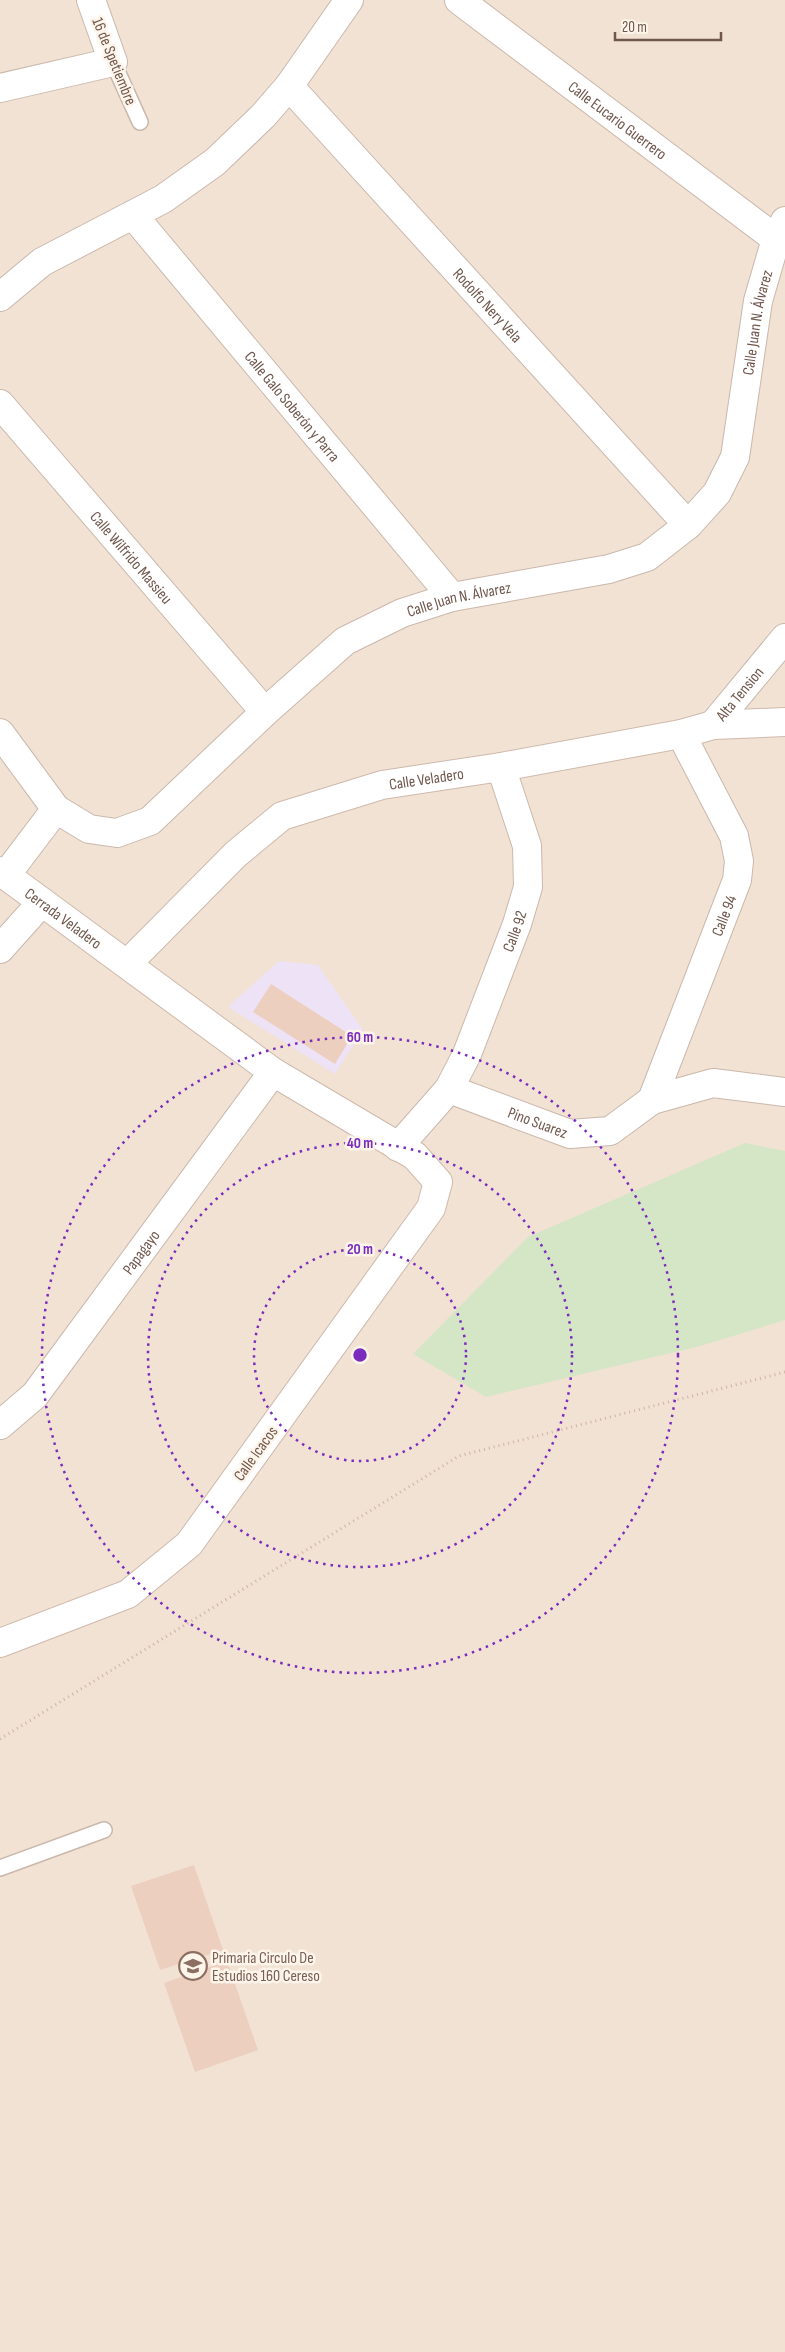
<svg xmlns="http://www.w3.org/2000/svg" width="785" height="2352" viewBox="0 0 785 2352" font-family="'Sofia Sans Condensed',sans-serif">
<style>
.residential{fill:#f1e2d4}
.education{fill:#ede2f6}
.green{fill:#d4e6c5}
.building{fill:#eccfbf}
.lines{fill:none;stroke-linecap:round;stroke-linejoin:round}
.lane-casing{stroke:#cab8ac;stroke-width:18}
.street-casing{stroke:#cab8ac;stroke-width:30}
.secondary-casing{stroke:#cfbaad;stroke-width:30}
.path{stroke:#d1b2a3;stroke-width:3;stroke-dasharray:1 4;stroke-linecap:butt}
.lane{stroke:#fff;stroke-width:15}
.street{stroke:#fff;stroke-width:28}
.secondary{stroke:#fff;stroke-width:28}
.ring{fill:none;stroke:#7b2cbf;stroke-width:2.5;stroke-dasharray:2.5 5}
.labels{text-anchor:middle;stroke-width:5;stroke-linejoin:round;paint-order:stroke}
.street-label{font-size:16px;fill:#70574d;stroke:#fdf5ea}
.education-label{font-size:16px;fill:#785e54;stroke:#fdf5ea;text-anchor:start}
.centre{fill:#7b2cbf;stroke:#fdf5ea;stroke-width:2.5}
.ring-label{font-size:15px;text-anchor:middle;font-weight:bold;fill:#7b2cbf;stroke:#fdf5ea;stroke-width:5;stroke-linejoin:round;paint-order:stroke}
</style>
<rect width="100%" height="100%" fill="#faf1e5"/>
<path class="residential" d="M 0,0 L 785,0 L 785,2352 L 0,2352 Z"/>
<path class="education" d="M 279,961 L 318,965 L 363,1030 L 335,1074 L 228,1007 Z"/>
<path class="green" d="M 745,1143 L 785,1151 L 785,1320 L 700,1346 L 486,1397 L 413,1354 L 528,1237 Z"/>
<path class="building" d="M 271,984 L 352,1036 L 335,1064 L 253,1012 Z
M 194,1865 L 223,1950 L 160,1970 L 131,1886 Z
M 227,1961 L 258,2050 L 195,2072 L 164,1983 Z"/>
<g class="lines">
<defs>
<path id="lane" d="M 113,62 L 140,122
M 0,1868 L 104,1830"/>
<g id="street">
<path id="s1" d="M 459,0 L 776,239"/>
<path id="s2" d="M 289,86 L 688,525"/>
<path d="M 0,88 L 113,62 L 91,0"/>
<path id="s3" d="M 133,215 L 452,597"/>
<path d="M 0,297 L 42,262 L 163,199 L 215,162 L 263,116 L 289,86 L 349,0"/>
<path id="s4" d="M 0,404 L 265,712"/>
<path id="s5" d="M 713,725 L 785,638"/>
<path id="s6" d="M 0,733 L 56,809 L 89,829 L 117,833 L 150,821 L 265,712 L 345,641 L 402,613 L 452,597 L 609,569 L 647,557 L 688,525 L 717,493 L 735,457 L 758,301 L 776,239 L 785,221"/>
<path d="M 6,875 L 56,809"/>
<path d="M 0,949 L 42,902"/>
<path id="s7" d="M 449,1089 L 467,1054 L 517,924 L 528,887 L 527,846 L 501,767"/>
<path id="s8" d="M 652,1100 L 737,880 L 739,861 L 734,836 L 681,734"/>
<path id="s9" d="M 398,1147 L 449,1089 L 570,1134 L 610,1131 L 652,1100 L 713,1083 L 785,1092"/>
<path id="s10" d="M 0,1425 L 35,1395 L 273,1072"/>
</g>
<g id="secondary">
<path id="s11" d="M 0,871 L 273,1072 L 415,1156 L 438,1182 L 431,1208 L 189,1544 L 128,1594 L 0,1643"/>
<path id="s12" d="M 127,964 L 236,854 L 282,816 L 382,785 L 501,767 L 681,734 L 713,725 L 785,722"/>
</g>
</defs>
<use href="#lane" class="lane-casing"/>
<use href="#street" class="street-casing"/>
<use href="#secondary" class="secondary-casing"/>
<path class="path" d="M 0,1739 L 459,1456 L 785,1372"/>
<use href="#lane" class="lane"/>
<use href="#street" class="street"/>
<use href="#secondary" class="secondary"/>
</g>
<g class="ring">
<circle cx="360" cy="1355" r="106"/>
<circle cx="360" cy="1355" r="212"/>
<circle cx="360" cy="1355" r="318"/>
</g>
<defs>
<symbol id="school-ring" viewBox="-11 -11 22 22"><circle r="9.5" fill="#fdf5ea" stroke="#8d6e63" stroke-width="1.5"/><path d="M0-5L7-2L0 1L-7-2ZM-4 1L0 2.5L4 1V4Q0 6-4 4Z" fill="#8d6e63"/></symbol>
</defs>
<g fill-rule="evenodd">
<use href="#school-ring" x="177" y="1950" width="32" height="32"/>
</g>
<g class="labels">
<g class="street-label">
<text transform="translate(115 61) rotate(68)" y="6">16 de Spetiembre</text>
<text dy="6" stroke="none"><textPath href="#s1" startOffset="199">Calle Eucario Guerrero</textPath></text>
<text dy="6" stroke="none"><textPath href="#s2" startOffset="296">Rodolfo Nery Vela</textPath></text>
<text dy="6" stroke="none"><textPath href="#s6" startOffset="1049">Calle Juan N. Álvarez</textPath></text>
<text dy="6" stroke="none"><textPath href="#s3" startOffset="249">Calle Galo Soberón y Parra</textPath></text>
<text dy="6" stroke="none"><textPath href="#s4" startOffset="202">Calle Wilfrido Massieu</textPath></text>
<text dy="6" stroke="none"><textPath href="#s6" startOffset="584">Calle Juan N. Álvarez</textPath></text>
<text dy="6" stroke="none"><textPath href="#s5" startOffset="41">Alta Tension</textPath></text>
<text dy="6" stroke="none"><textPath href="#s12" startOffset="364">Calle Veladero</textPath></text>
<text dy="6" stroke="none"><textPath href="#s8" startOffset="198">Calle 94</textPath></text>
<text dy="6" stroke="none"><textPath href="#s11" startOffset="79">Cerrada Veladero</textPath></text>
<text dy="6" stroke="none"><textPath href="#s7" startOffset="171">Calle 92</textPath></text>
<text dy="6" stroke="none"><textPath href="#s9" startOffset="172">Pino Suarez</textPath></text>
<text dy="6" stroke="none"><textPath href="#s10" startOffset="224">Papagayo</textPath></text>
<text transform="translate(255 1453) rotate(-54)" y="6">Calle Icacos</text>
</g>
<g class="education-label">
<text x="212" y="1963">Primaria Circulo De<tspan x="212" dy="18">Estudios 160 Cereso</tspan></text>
</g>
</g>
<circle cx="360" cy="1355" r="8" class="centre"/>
<g class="ring-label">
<text x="360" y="1042">60 m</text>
<text x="360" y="1148">40 m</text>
<text x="360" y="1254">20 m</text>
</g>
<path d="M615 32v8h106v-8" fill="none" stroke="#70574d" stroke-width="2.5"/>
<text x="622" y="32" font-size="15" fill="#70574d" stroke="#fdf5ea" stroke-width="4" paint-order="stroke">20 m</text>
</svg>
